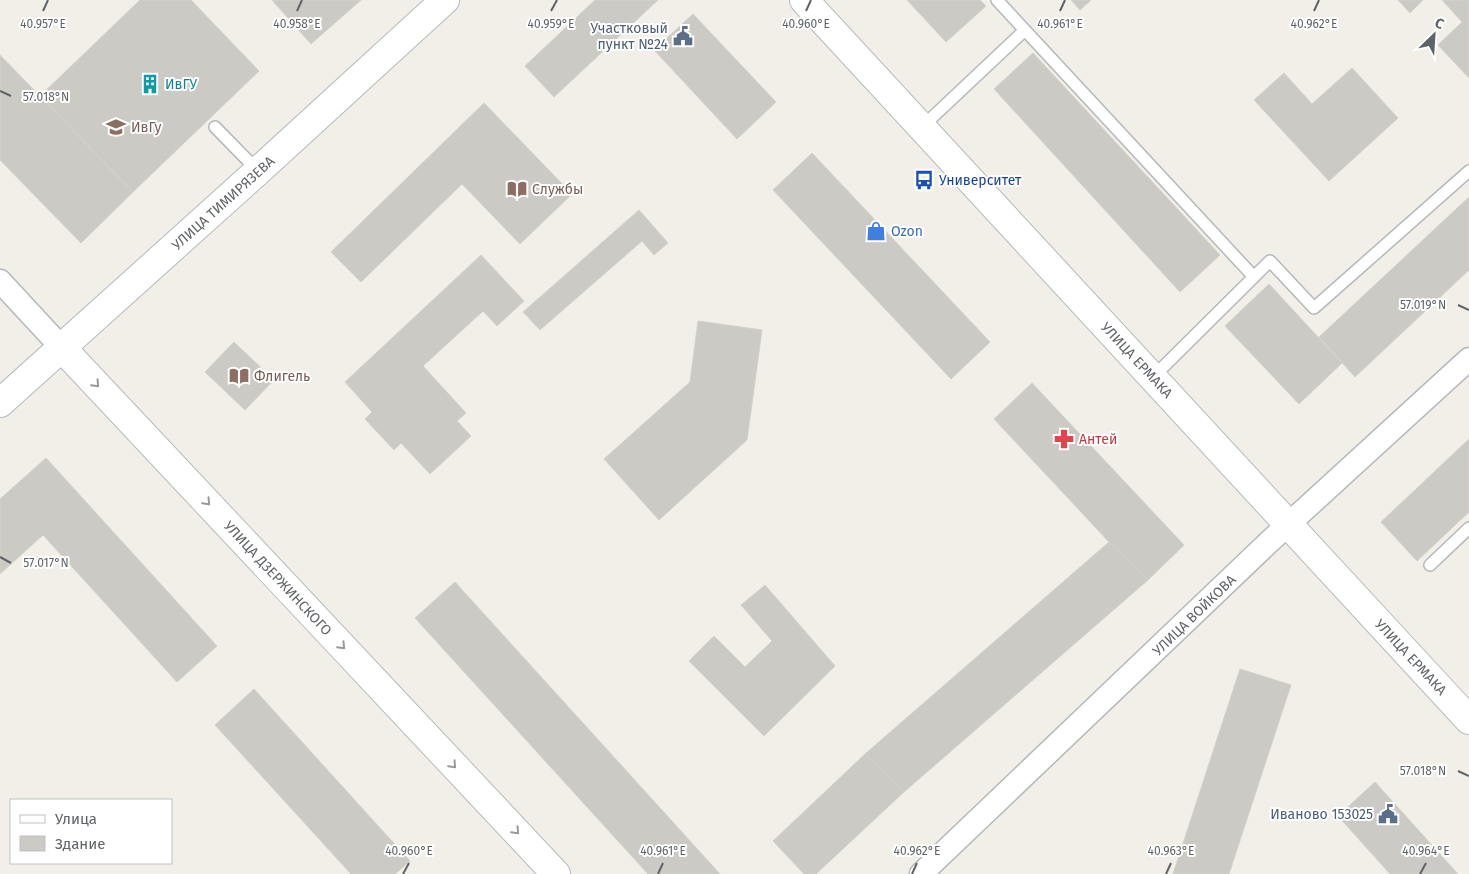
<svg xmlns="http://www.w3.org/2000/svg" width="1469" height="874" viewBox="0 0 1469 874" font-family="'Fira Sans',sans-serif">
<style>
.building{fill:#cccac5;stroke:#d6d1c6}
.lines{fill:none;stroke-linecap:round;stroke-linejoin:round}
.lane-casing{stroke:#b5b8bc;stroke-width:14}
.street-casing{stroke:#b5b8bc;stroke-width:25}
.secondary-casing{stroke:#b6babf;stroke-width:30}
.lane{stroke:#fff;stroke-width:11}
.street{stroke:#fff;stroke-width:22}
.secondary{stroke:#fff;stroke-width:28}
.oneway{stroke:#979a9d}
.ticks{fill:none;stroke:#5f6368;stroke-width:2}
.labels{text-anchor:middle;stroke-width:4;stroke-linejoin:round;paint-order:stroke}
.service-label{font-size:14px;fill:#4e5e75;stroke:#fff;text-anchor:end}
.culture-label{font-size:14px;fill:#0d838f;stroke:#fff;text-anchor:start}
.education-label{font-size:14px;fill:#785e54;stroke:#fff;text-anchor:start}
.transit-label{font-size:14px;fill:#164399;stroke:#fff;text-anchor:start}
.street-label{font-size:14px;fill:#5f6368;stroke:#fff}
.shop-label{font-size:14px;fill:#366cbe;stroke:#fff;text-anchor:start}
.health-label{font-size:14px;fill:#be3a42;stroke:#fff;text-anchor:start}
.ticks-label{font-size:12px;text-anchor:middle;fill:#5f6368;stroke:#fff;stroke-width:4;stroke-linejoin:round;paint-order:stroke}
</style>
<rect width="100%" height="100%" fill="#f1efe8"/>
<path class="building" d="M 140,0 L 191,0 L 259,71 L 133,192 L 40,96 Z
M 272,0 L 361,0 L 311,44 Z
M 595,0 L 658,0 L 554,97 L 525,66 Z
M 907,0 L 980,0 L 986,6 L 946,42 Z
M 1071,0 L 1091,0 L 1080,10 Z
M 1398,0 L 1423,0 L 1410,13 Z
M 1442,0 L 1469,0 L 1469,78 L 1438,45 L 1462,22 Z
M 693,14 L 776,102 L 737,139 L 654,50 Z
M 1033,53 L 1220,255 L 1180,292 L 994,89 Z
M 0,55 L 133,192 L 81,243 L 0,160 Z
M 1352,68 L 1398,118 L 1329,181 L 1254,100 L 1284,73 L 1312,104 Z
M 484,103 L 572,194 L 520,244 L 462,184 L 361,282 L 331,252 Z
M 812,153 L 990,342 L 951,379 L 773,190 Z
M 1469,197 L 1469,270 L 1355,377 L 1319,337 Z
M 639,210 L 668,243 L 654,255 L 642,241 L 540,330 L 523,312 Z
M 481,255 L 524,301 L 497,326 L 483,311 L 423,366 L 466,413 L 457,421 L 471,436 L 430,474 L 401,443 L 394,450 L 365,419 L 372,412 L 345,382 Z
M 1269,284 L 1342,363 L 1299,404 L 1225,326 Z
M 698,321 L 762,330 L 747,440 L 659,520 L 604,459 L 690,382 Z
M 234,342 L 274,380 L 245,410 L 205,372 Z
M 1032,383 L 1184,545 L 1148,580 L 1109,542 L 994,419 Z
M 1469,439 L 1469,512 L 1417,561 L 1381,522 Z
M 46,458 L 217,646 L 177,682 L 43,535 L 0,574 L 0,499 Z
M 1109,542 L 1148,580 L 904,792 L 865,754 Z
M 455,582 L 720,874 L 648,874 L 415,618 Z
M 765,585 L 835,666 L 764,736 L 689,661 L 714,636 L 745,667 L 772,641 L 741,605 Z
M 1240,669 L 1291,685 L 1229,874 L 1173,874 Z
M 254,689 L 410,861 L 395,874 L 351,874 L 215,725 Z
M 865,754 L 904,792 L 816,874 L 804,874 L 773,841 Z
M 1375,782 L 1458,874 L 1390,874 L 1338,816 Z"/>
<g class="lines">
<defs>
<path id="lane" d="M 997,0 L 1254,277
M 215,127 L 258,171
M 922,127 L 1025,30
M 1153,377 L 1270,261 L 1314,308 L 1469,171
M 1430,565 L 1469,528"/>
<path id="street" d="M 0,281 L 62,348
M 921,874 L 1269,542 L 1469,359"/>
<path id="secondary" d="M 804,0 L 1469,720
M 62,348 L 556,874
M 0,403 L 258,171 L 445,0"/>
</defs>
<use href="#lane" class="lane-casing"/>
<use href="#street" class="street-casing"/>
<use href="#secondary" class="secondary-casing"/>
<use href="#lane" class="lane"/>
<use href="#street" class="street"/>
<use href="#secondary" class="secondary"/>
</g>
<defs><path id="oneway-chevron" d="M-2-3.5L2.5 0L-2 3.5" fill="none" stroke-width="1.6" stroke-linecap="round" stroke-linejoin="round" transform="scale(1.25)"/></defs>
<g class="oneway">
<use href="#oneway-chevron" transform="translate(96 384) rotate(47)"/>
<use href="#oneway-chevron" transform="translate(207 502) rotate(47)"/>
<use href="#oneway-chevron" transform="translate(342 646) rotate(46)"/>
<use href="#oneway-chevron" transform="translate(453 765) rotate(47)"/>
<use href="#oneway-chevron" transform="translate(516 831) rotate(47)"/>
</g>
<path class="ticks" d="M 43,11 L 48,0M 297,11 L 302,0M 551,11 L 557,0M 806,11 L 811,0M 1060,11 L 1065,0M 1314,11 L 1319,0M 0,91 L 11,96M 1458,305 L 1469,310M 0,557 L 11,563M 1458,771 L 1469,776M 403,874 L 409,863M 658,874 L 663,863M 912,874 L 917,863M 1166,874 L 1171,863M 1420,874 L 1426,863"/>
<defs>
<symbol id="civic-bare" viewBox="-9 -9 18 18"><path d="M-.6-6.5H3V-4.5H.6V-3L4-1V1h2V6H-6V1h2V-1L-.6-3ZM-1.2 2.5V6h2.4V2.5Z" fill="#5c6f8a" stroke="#fff" stroke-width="2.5" paint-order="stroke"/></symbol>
<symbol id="building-bare" viewBox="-9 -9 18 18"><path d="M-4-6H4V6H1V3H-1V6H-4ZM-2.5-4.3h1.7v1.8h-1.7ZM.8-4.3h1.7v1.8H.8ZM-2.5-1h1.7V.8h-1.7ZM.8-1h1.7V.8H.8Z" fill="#0f9aa8" stroke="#fff" stroke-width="2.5" paint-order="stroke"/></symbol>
<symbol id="university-bare" viewBox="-9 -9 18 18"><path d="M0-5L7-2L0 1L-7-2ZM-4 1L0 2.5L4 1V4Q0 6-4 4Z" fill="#8d6e63" stroke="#fff" stroke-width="2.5" paint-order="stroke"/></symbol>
<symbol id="bus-bare" viewBox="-9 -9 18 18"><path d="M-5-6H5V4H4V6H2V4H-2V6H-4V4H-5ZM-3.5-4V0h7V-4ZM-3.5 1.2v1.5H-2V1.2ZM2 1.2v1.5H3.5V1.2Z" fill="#1a4fb4" stroke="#fff" stroke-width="2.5" paint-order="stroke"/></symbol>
<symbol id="library-bare" viewBox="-9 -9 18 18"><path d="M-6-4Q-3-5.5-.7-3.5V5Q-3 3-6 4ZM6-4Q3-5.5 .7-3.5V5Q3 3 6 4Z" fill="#8d6e63" stroke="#fff" stroke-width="2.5" paint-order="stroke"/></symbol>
<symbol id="shop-bare" viewBox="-9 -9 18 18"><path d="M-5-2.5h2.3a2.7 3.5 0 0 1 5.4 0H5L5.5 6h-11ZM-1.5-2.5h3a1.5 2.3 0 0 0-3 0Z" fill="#3f7fe0" stroke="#fff" stroke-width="2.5" paint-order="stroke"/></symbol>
<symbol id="pharmacy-bare" viewBox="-9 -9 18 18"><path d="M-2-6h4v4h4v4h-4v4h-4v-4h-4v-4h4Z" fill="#e0444e" stroke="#fff" stroke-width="2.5" paint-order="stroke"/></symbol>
</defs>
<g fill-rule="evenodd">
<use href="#civic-bare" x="669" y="22" width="28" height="28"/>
<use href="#building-bare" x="136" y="70" width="28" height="28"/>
<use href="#university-bare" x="102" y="113" width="28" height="28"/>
<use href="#bus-bare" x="910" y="166" width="28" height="28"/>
<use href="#library-bare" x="503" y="175" width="28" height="28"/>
<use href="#shop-bare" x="862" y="217" width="28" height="28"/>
<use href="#library-bare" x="225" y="362" width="28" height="28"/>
<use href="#pharmacy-bare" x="1050" y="425" width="28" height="28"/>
<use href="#civic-bare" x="1374" y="800" width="28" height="28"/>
</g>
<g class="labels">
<g class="service-label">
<text x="668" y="33">Участковый<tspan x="668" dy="16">пункт №24</tspan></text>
<text x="1373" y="819">Иваново 153025</text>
</g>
<g class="culture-label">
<text x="165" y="89">ИвГУ</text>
</g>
<g class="education-label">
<text x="131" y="132">ИвГу</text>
<text x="532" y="194">Службы</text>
<text x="254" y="381">Флигель</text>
</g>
<g class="transit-label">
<text x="939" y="185">Университет</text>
</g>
<g class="street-label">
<text transform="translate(223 203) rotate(-42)" y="5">УЛИЦА ТИМИРЯЗЕВА</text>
<text transform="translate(1137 360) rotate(47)" y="5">УЛИЦА ЕРМАКА</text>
<text transform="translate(278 578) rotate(47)" y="5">УЛИЦА ДЗЕРЖИНСКОГО</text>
<text transform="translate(1194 615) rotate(-44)" y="5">УЛИЦА ВОЙКОВА</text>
<text transform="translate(1411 657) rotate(47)" y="5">УЛИЦА ЕРМАКА</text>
</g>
<g class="shop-label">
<text x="891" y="236">Ozon</text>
</g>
<g class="health-label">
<text x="1079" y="444">Антей</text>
</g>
</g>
<g class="ticks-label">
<text x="43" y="28">40.957°E</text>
<text x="297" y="28">40.958°E</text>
<text x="551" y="28">40.959°E</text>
<text x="806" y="28">40.960°E</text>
<text x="1060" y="28">40.961°E</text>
<text x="1314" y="28">40.962°E</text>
<text x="46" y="101">57.018°N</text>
<text x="1423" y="309">57.019°N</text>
<text x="46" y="567">57.017°N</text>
<text x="1423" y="775">57.018°N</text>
<text x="1171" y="855">40.963°E</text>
<text x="1426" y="855">40.964°E</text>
<text x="409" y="855">40.960°E</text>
<text x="663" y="855">40.961°E</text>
<text x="917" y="855">40.962°E</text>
</g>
<rect x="10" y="799" width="162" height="65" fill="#ffffff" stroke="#bfc1c3"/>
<rect x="20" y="815" width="25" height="8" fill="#ffffff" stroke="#bfc1c3"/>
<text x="55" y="824" font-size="15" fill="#5f6368">Улица</text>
<rect x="20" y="836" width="25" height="15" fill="#cccac5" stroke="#bfc1c3"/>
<text x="55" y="849" font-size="15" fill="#5f6368">Здание</text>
<g transform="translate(1434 35) rotate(25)" stroke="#ffffff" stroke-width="4" paint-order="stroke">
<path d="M0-4L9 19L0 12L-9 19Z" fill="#5f6368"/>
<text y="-8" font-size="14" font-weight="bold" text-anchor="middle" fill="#5f6368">С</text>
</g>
</svg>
